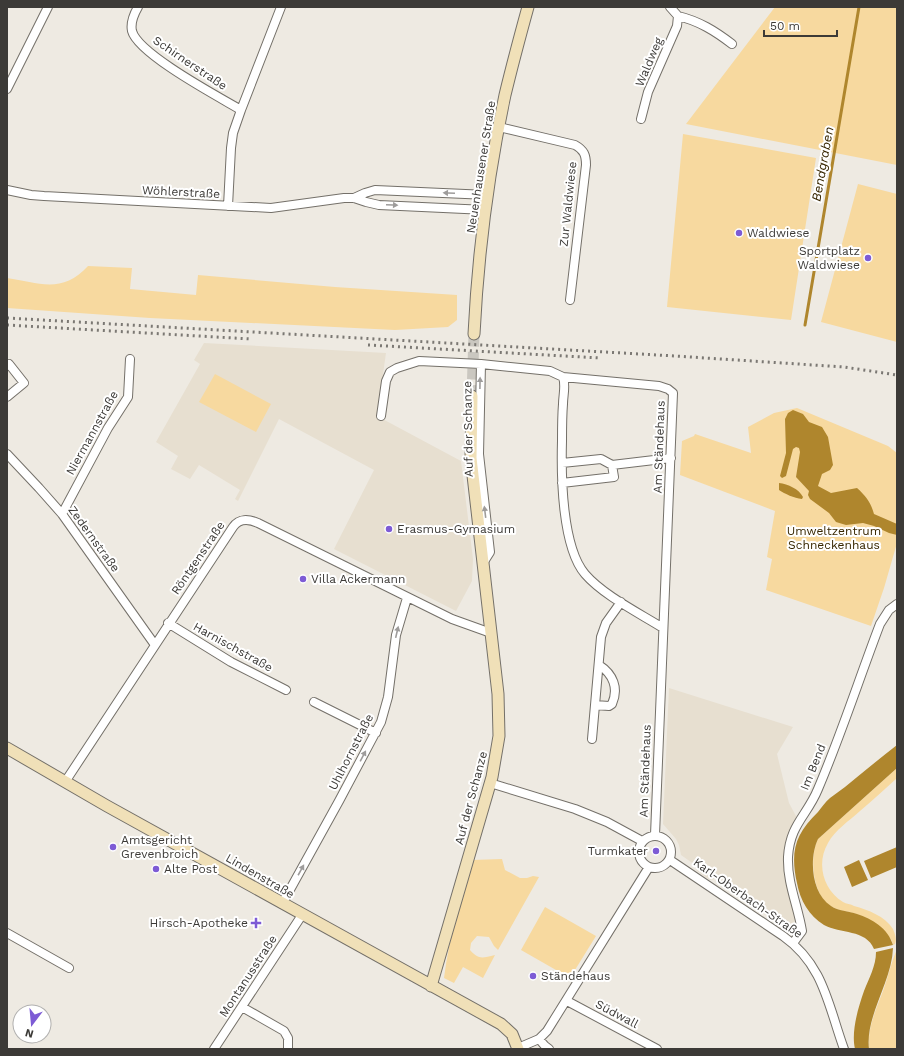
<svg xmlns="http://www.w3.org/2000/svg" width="904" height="1056" viewBox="0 0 904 1056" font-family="'Work Sans',sans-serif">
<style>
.built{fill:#e7dfd0}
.green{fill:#f7d99f}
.water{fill:#af862d}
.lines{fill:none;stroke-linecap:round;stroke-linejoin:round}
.stream{stroke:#af862d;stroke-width:3}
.secondary-tunnel{stroke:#cac7c0;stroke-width:11;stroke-dasharray:11 5.5;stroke-linecap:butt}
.street-casing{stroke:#747069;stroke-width:10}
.secondary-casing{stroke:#747069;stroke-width:13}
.street{stroke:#fff;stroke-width:8}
.secondary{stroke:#f0e0b8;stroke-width:11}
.rail{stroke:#7b7873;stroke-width:3;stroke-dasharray:2 4;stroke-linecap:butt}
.oneway{fill:#9e9c9b}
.poi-dot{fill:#7d5bd5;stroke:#fff;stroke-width:1.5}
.labels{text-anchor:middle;stroke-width:4;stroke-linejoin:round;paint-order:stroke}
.street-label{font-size:12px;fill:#3c3a37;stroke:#fff}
.poi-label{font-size:12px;fill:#3c3a37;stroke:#fff;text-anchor:start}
.park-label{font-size:12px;fill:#382701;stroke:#fff}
.water-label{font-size:13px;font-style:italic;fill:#372600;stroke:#fff}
</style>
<rect width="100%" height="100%" fill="#eeeae2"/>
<path class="built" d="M 204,343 L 386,353 L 377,416 L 461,461 L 473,559 L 472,581 L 456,611 L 334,549 L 374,470 L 279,419 L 238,501 L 235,499 L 240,490 L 199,465 L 190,479 L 171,469 L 178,456 L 156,442 L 200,364 L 194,360 Z
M 669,688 L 793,727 L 777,754 L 789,803 L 797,818 L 785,862 L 786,881 L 796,920 L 788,930 L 758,910 L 755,905 L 718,878 L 710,880 L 696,870 L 698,867 L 681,855 L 679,845 L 676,839 L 663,824 Z"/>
<path class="green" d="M 775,7 L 897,7 L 897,165 L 686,124 Z
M 683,134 L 816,158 L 791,320 L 667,307 Z
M 858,184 L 897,194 L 897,342 L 821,322 Z
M 88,266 L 132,268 L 130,289 L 196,295 L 198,275 L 335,287 L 457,295 L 457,320 L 448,327 L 395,330 L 150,318 L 7,308 L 7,278 C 39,283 63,294 88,266 Z
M 215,374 L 271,404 L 256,432 L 199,402 Z
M 797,408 L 888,446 L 897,453 L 897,543 L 884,588 L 871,626 L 766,590 L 772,559 L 767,557 L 775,511 L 680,475 L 682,441 L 694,436 L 695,434 L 751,453 L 748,427 L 774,413 Z
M 897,768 L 897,778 C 885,789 873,800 860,811 C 849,821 835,830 828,843 C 816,863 823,890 843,902 C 846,904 851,904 854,906 C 868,910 885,916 893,929 C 895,934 897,939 895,944 L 893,945 L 891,939 C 883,933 864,917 856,914 C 848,911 839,911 832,907 C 812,896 809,857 818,839 Z
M 502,859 L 505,870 L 520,878 L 527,878 L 533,876 L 539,877 L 498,950 L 494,946 L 489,937 L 477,936 L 471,943 L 470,950 C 479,960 482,958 495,955 L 483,978 L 463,967 L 454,983 L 444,978 C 449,937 461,899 472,860 Z
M 545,907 L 596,936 L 570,978 L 521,950 Z
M 897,949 L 897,1049 L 869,1049 C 867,1029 876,1009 883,991 C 888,977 891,963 897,949 Z"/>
<path class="water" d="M 793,410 L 803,414 L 809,422 L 822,427 L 828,437 L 833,465 L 830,470 L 822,474 L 818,486 L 831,493 L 857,488 C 866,496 871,503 874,514 L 897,524 L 897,535 L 889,533 L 874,526 L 863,523 L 846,525 L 836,522 L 829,513 L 810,499 L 808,495 L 809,491 L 796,477 L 800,452 L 799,448 L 796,447 L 793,449 L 786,476 L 782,478 L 780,476 L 786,453 L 785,419 L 788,413 Z
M 779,483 C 788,484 799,489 803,497 L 802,499 C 794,498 785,494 779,490 Z
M 897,745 L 897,768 L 818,839 C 809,858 811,893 831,906 C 838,911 849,911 857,914 C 872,919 888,928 893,945 L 874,949 C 866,929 840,934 824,925 C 809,916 800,900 797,883 C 790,852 795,834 818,812 C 822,807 825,802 830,798 C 835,794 840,791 845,787 C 862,773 879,759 897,745 Z
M 897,847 L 897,867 L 871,878 L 864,861 Z
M 859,860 L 868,880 L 852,887 L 844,867 Z
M 893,948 C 892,982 865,1016 869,1049 L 855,1049 C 851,1032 858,1008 864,991 C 869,978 876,966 876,952 Z"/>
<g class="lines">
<path class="stream" d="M 805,325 L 859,7"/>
<path class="secondary-tunnel" d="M 472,396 L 474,334"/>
<defs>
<path id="street" d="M 138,7 C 134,14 130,22 132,31 C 138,54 219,97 241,110
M 678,16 C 699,21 715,31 732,44
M 7,89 L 48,7
M 641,119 L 648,92 L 677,26 L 678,16 L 670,7
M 499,127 L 575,145 C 584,150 586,155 586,165 L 570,300
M 7,190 L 31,195 L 44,196 L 271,208 L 344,198 L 354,198 L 366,202 L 379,205 L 486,210
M 354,198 L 365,193 L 375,190 L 488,195
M 228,206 L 231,148 L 233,133 L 241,110 L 281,7
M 481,364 L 479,454 L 490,552 L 483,563
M 7,366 L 9,364 L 24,383 L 7,397
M 563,377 C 566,386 563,395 563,404 C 562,416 562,429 562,441 C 561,476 562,547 585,574 C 603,595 639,613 663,628
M 381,416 L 386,381 L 390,372 L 397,368 L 419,361 L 481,364 L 550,371 L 563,377 L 659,386 L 668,389 L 673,393 L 655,835
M 7,454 L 39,488 L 62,514 L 155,645
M 562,463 L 601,459 L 612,465
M 562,483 L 614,477 L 612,465 L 671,458
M 62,514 L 108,428 L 128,397 L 130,359
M 168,623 L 231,662 L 286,690
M 314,702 L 376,733
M 595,705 L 609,706 L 612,704 C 619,688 613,674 599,665
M 592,739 L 601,637 L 606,623 L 621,602
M 65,782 L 233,527 C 239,518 249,519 258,523 L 452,619 L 491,633
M 490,783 L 575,809 L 607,822 L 642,841
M639 852a16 16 0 1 1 32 0a16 16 0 1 1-32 0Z
M 670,860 L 783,936 C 824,965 828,1005 844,1049
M 282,904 L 339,801 L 381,722 L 388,697 L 396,635 L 407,598
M 7,933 L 69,968
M 793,943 L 802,931 C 798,906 787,883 788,857 C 790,824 807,816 818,789 C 841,735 859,679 880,624 L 889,610 L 897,604
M 567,1001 L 657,1049
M 242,1007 L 284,1031 L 288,1038 L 288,1049
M 539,1039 L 545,1046 L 549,1049
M 518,1048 L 539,1039 L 547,1031 L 649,867
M 214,1049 L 302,915"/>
<path id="secondary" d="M 474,334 C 478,254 488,174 505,95 C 512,66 520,36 528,7
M 7,748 L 107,806 L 501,1024 L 512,1034 L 518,1049
M 431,986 L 492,777 L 499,736 L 498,694 L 471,458 L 472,396"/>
</defs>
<use href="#street" class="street-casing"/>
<use href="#secondary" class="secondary-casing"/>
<use href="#street" class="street"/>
<use href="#secondary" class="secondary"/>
<path class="rail" d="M 7,318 L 675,356 L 844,367 L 897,375
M 7,325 L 251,339
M 368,345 L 600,358"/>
</g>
<defs><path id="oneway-solid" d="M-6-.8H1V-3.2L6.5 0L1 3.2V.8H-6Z"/></defs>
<g class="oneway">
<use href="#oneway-solid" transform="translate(449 193) rotate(-178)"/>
<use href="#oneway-solid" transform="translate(392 205) rotate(3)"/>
<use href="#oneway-solid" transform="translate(480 383) rotate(-89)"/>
<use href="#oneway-solid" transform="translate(485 512) rotate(-97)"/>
<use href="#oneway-solid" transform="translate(397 632) rotate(-77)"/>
<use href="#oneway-solid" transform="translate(363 756) rotate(-62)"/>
<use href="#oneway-solid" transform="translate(301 870) rotate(-61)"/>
</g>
<g class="poi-dot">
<circle cx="739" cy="233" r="4"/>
<circle cx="868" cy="258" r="4"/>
<circle cx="389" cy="529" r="4"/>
<circle cx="303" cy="579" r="4"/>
<circle cx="113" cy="847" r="4"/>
<circle cx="656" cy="851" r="4"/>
<circle cx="156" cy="869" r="4"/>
<path d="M254 917h4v4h4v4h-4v4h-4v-4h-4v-4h4z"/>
<circle cx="533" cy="976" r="4"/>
</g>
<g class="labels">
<g class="street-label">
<text transform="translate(649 62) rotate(-67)" y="4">Waldweg</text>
<text transform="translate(190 63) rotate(34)" y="4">Schirnerstraße</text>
<text transform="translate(481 167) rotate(-81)" y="4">Neuenhausener Straße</text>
<text transform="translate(181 192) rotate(3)" y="4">Wöhlerstraße</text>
<text transform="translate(568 204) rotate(-84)" y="4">Zur Waldwiese</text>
<text transform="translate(468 429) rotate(-91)" y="4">Auf der Schanze</text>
<text transform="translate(92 433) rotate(-61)" y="4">Niermannstraße</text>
<text transform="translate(659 447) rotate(-88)" y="4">Am Ständehaus</text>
<text transform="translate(94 539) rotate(54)" y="4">Zedernstraße</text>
<text transform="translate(198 558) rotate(-56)" y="4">Röntgenstraße</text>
<text transform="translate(233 647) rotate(29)" y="4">Harnischstraße</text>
<text transform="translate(351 752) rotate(-63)" y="4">Uhlhornstraße</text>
<text transform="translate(813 767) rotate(-68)" y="4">Im Bend</text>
<text transform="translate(645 771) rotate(-88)" y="4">Am Ständehaus</text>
<text transform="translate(471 798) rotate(-75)" y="4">Auf der Schanze</text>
<text transform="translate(260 876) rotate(30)" y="4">Lindenstraße</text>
<text transform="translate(748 898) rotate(35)" y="4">Karl-Oberbach-Straße</text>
<text transform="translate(248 976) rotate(-57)" y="4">Montanusstraße</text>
<text transform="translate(617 1014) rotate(28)" y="4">Südwall</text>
</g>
<g class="poi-label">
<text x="747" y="237">Waldwiese</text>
<text x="860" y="255" text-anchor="end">Sportplatz<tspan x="860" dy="14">Waldwiese</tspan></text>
<text x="397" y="533">Erasmus-Gymasium</text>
<text x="311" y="583">Villa Ackermann</text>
<text x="121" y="844">Amtsgericht<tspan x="121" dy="14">Grevenbroich</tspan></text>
<text x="648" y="855" text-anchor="end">Turmkater</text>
<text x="164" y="873">Alte Post</text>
<text x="248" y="927" text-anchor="end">Hirsch-Apotheke</text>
<text x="541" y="980">Ständehaus</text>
</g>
<g class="park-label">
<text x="834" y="535">Umweltzentrum<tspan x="834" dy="14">Schneckenhaus</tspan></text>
</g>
<g class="water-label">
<text transform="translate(822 164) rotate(-80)" y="5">Bendgraben</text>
</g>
</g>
<rect width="904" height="1056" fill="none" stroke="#3c3a37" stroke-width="16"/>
<g transform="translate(32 1024) rotate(196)"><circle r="19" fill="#ffffff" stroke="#b1b0af"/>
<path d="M0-3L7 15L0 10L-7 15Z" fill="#7d5bd5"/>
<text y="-6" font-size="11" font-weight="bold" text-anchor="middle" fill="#3c3a37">N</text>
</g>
<path d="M764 30v6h73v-6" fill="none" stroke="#3c3a37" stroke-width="2"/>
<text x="770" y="30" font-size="12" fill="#3c3a37" stroke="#ffffff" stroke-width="3" paint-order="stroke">50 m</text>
</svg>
